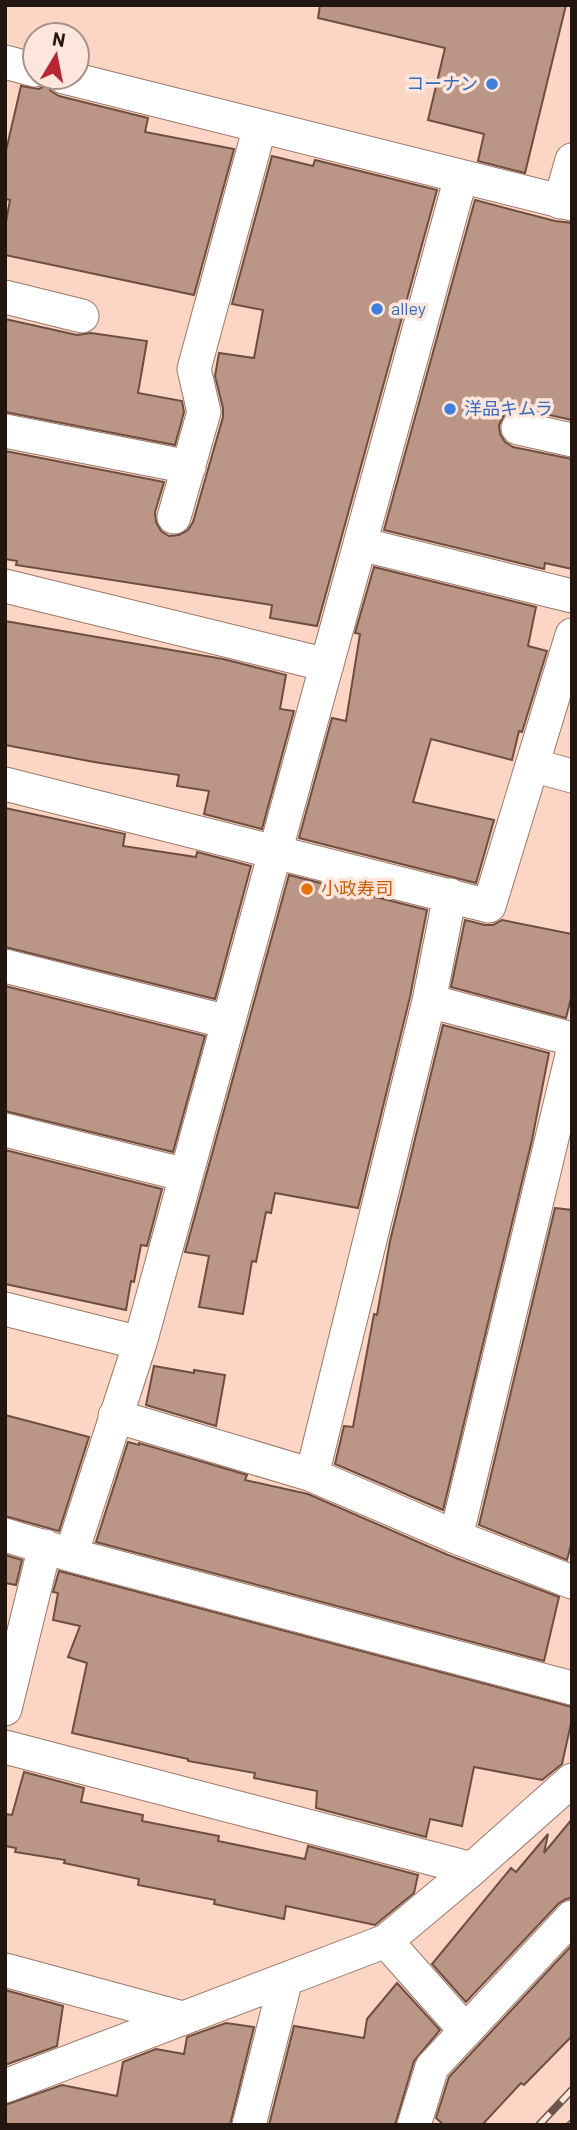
<svg xmlns="http://www.w3.org/2000/svg" width="577" height="2130" viewBox="0 0 577 2130" font-family="Barlow,'Noto Sans JP',sans-serif">
<style>
.building{fill:#bb9686;stroke:#6e4e40;stroke-width:2}
.lines{fill:none;stroke-linecap:round;stroke-linejoin:round}
.minor-casing{stroke:#9b7869;stroke-width:35}
.minor{stroke:#fff;stroke-width:33}
.rail-casing{stroke:#6b554c;stroke-width:8}
.rail{stroke:#fee6dc;stroke-width:5;stroke-dasharray:16;stroke-linecap:butt}
.shop-dot{fill:#3f7fe0;stroke:#fee6dc;stroke-width:2.5}
.food-dot{fill:#e8710a;stroke:#fee6dc;stroke-width:2.5}
.labels{text-anchor:middle;stroke-width:7;stroke-linejoin:round;paint-order:stroke}
.shop-label{font-size:18px;fill:#366cbe;stroke:#fee6dc;text-anchor:start}
.food-label{font-size:18px;fill:#c56008;stroke:#fee6dc;text-anchor:start}
</style>
<rect width="100%" height="100%" fill="#fcd5c4"/>
<path class="building" d="M 320,5 L 566,5 L 525,173 L 478,161 L 484,134 L 428,120 L 445,48 L 318,18 Z
M 47,85 L 51,91 L 59,96 L 148,118 L 145,132 L 234,149 L 194,295 L 5,255 L 5,227 L 10,200 L 5,199 L 5,155 L 21,86 L 39,89 Z
M 272,156 L 313,166 L 315,160 L 437,190 L 317,626 L 270,618 L 272,605 L 16,565 L 17,561 L 5,559 L 5,451 L 164,482 L 155,512 L 156,522 L 161,531 L 169,536 L 179,535 L 188,530 L 193,522 L 223,417 L 223,408 L 215,376 L 219,353 L 254,358 L 263,310 L 232,304 Z
M 475,200 L 555,221 L 572,223 L 572,420 L 522,409 L 513,410 L 504,415 L 499,425 L 500,434 L 505,442 L 513,447 L 572,459 L 572,569 L 545,563 L 544,569 L 384,530 Z
M 5,319 L 77,335 L 91,333 L 147,341 L 138,393 L 182,401 L 184,412 L 175,445 L 5,412 Z
M 374,567 L 536,607 L 528,646 L 547,651 L 522,732 L 519,731 L 512,760 L 431,739 L 413,802 L 494,820 L 476,883 L 299,838 L 332,718 L 346,721 L 360,634 L 355,633 Z
M 5,621 L 223,659 L 286,675 L 280,709 L 294,711 L 262,829 L 204,814 L 209,791 L 177,786 L 179,775 L 94,762 L 5,745 Z
M 5,808 L 125,834 L 123,846 L 196,857 L 197,852 L 251,866 L 215,999 L 5,947 Z
M 289,875 L 427,910 L 410,997 L 358,1208 L 275,1193 L 271,1213 L 266,1212 L 256,1262 L 252,1261 L 243,1314 L 199,1307 L 209,1256 L 185,1252 Z
M 465,920 L 485,925 L 493,925 L 502,920 L 572,934 L 572,994 L 566,1018 L 451,987 Z
M 5,986 L 205,1036 L 173,1152 L 5,1111 Z
M 443,1025 L 549,1053 L 532,1140 L 443,1510 L 335,1464 L 344,1426 L 353,1427 L 374,1314 L 377,1315 L 390,1241 Z
M 5,1150 L 162,1189 L 147,1246 L 141,1245 L 134,1282 L 131,1281 L 126,1310 L 5,1284 Z
M 555,1208 L 572,1210 L 572,1541 L 567,1560 L 479,1525 Z
M 154,1366 L 194,1373 L 194,1370 L 225,1375 L 216,1426 L 146,1405 Z
M 5,1415 L 89,1437 L 59,1531 L 5,1516 Z
M 128,1442 L 139,1445 L 139,1443 L 247,1475 L 245,1480 L 308,1494 L 448,1555 L 559,1597 L 544,1661 L 96,1542 Z
M 5,1555 L 22,1560 L 16,1585 L 5,1583 Z
M 59,1571 L 572,1707 L 572,1719 L 562,1764 L 542,1780 L 474,1767 L 462,1826 L 430,1819 L 426,1837 L 316,1808 L 317,1791 L 254,1778 L 255,1773 L 188,1761 L 188,1759 L 72,1733 L 87,1663 L 68,1657 L 80,1626 L 53,1620 L 58,1593 L 53,1592 Z
M 24,1772 L 84,1788 L 81,1802 L 143,1815 L 142,1821 L 219,1836 L 218,1841 L 305,1859 L 308,1846 L 418,1875 L 414,1893 L 375,1925 L 286,1906 L 284,1919 L 214,1904 L 215,1900 L 138,1885 L 139,1879 L 64,1863 L 65,1860 L 15,1852 L 16,1848 L 5,1846 L 5,1814 L 12,1815 Z
M 572,1819 L 572,1898 L 566,1899 L 558,1904 L 466,2002 L 432,1964 L 511,1868 L 516,1872 L 548,1834 L 544,1853 Z
M 572,1945 L 572,2036 L 524,2085 L 521,2083 L 482,2125 L 444,2125 L 436,2118 L 449,2077 Z
M 397,1983 L 440,2030 L 414,2061 L 395,2125 L 269,2125 L 294,2026 L 364,2038 L 367,2019 Z
M 5,1990 L 63,2006 L 57,2046 L 5,2065 Z
M 226,2023 L 254,2027 L 230,2125 L 5,2125 L 5,2105 L 62,2085 L 117,2096 L 123,2062 L 156,2049 L 184,2054 L 187,2037 Z"/>
<g class="lines">
<defs>
<path id="minor" d="M 5,62 L 35,70
M 64,77 L 572,204
M 560,202 L 572,160
M 5,297 L 82,316
M 518,428 L 572,440
M 5,431 L 189,467
M 174,517 L 204,412 L 194,369 L 260,126
M 360,544 L 572,596
M 5,586 L 327,665
M 532,765 L 572,776
M 5,784 L 489,906 L 572,635
M 5,966 L 228,1022
M 429,1001 L 572,1039
M 5,1130 L 186,1175
M 5,1309 L 140,1343
M 115,1416 L 312,1475 L 456,1537 L 572,1582
M 312,1475 L 429,1001 L 450,895
M 5,1535 L 71,1555 L 572,1688
M 456,1537 L 572,1055
M 71,1555 L 140,1343 L 461,177
M 5,1709 L 45,1546
M 5,1747 L 472,1869
M 386,1941 L 466,2031
M 5,1970 L 182,2018
M 5,2086 L 386,1941 L 472,1869 L 572,1780
M 249,2125 L 286,1979
M 414,2125 L 432,2067 L 572,1917"/>
</defs>
<use href="#minor" class="minor-casing"/>
<use href="#minor" class="minor"/>
<defs>
<path id="rail" d="M 539,2125 L 572,2090
M 570,2125 L 572,2123"/>
</defs>
<use href="#rail" class="rail-casing"/>
<use href="#rail" class="rail"/>
</g>
<g class="shop-dot">
<circle cx="492" cy="84" r="7"/>
<circle cx="377" cy="309" r="7"/>
<circle cx="450" cy="409" r="7"/>
</g>
<circle class="food-dot" cx="307" cy="889" r="7"/>
<g class="labels">
<g class="shop-label">
<text x="478" y="90" text-anchor="end">コーナン</text>
<text x="391" y="315">alley</text>
<text x="464" y="415">洋品キムラ</text>
</g>
<g class="food-label">
<text x="321" y="895">小政寿司</text>
</g>
</g>
<rect width="577" height="2130" fill="none" stroke="#231510" stroke-width="14"/>
<g transform="translate(56 56) rotate(10)"><circle r="33" fill="#fee6dc" stroke="#a6928a" stroke-width="2"/>
<path d="M0-5L12 26L0 18L-12 26Z" fill="#b72634"/>
<text y="-10" font-size="19" font-weight="bold" text-anchor="middle" fill="#231510">N</text>
</g>
</svg>
